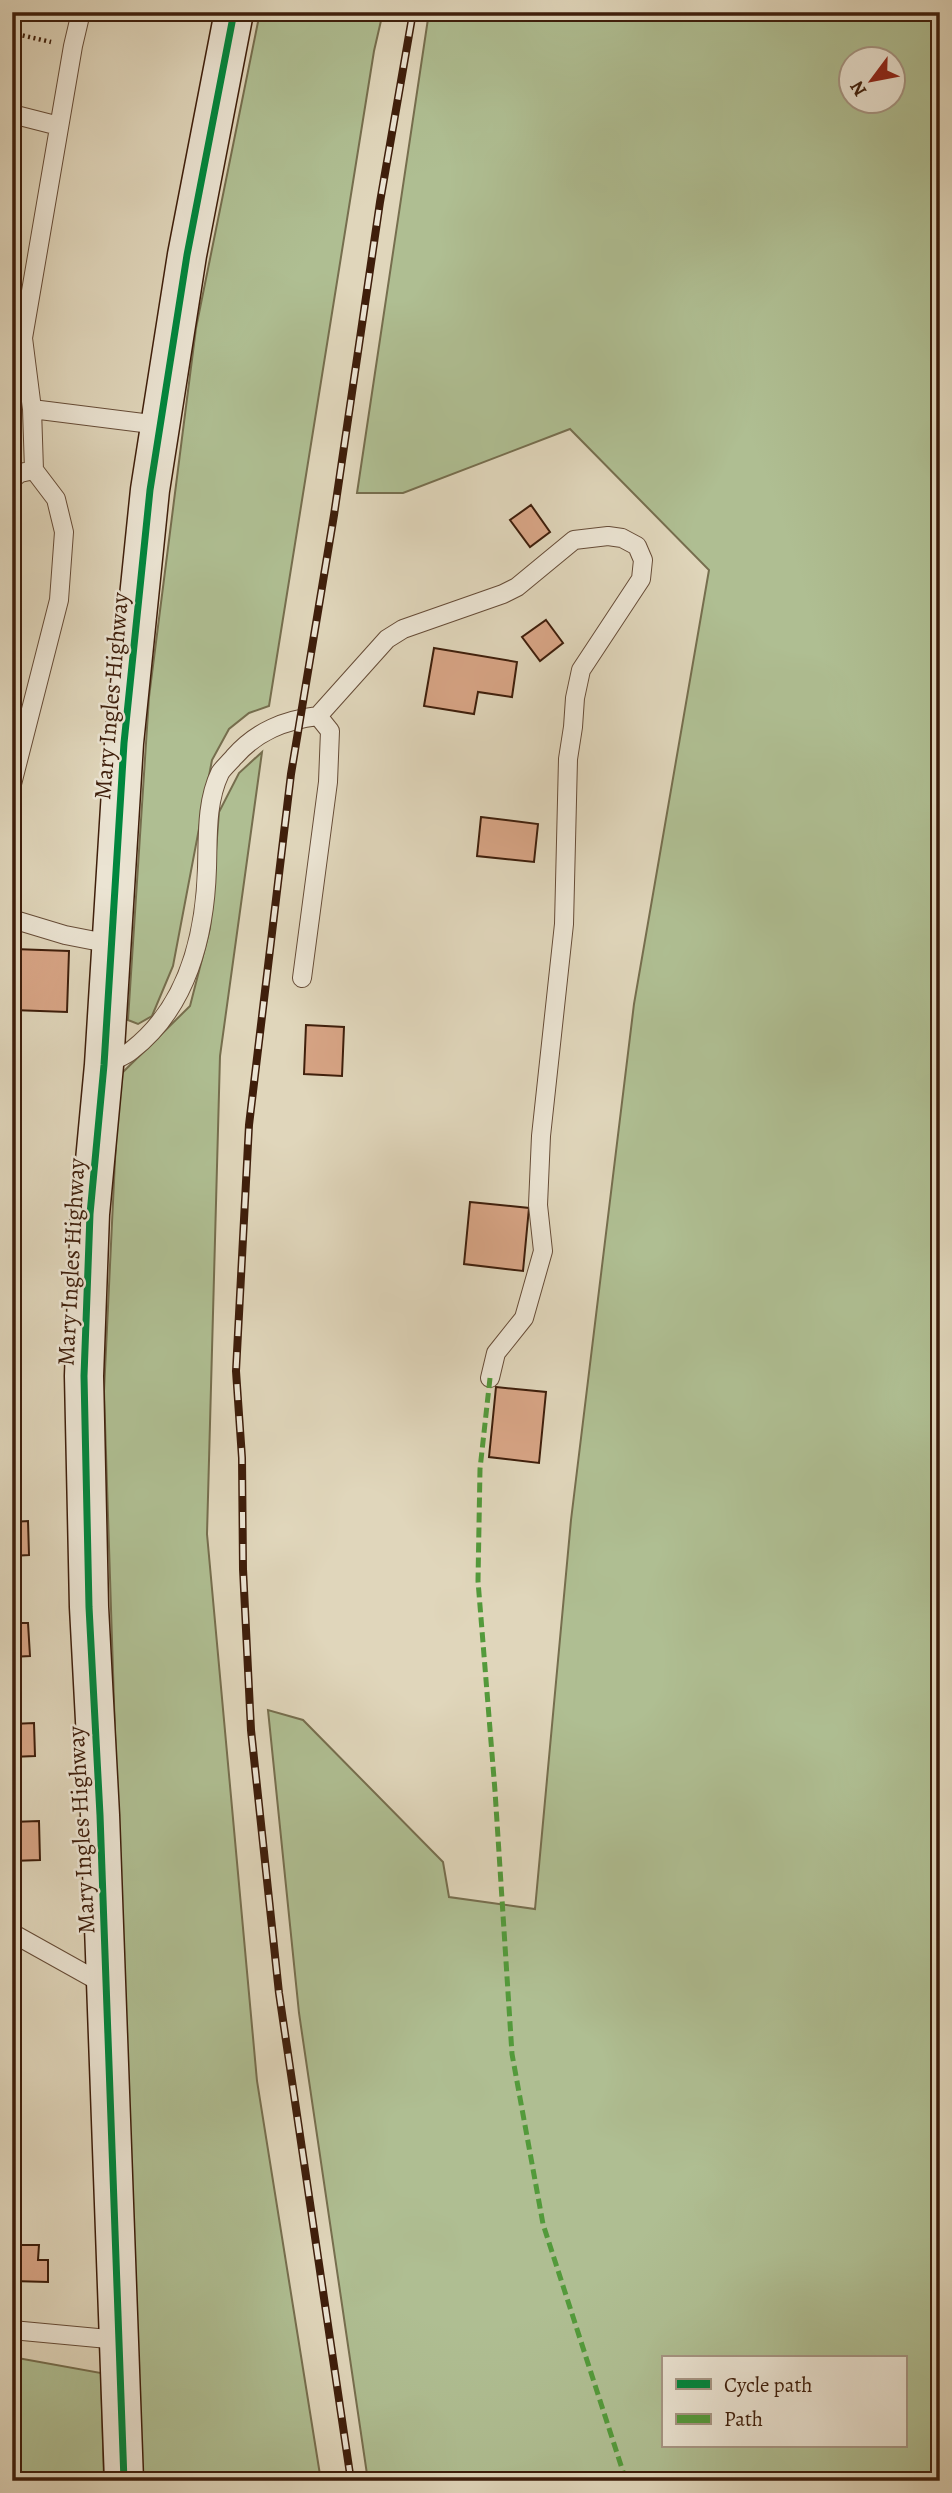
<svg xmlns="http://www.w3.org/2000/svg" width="952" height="2493" viewBox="0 0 952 2493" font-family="Alegreya,serif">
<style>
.green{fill:#afbe92;stroke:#766e4e;stroke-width:2;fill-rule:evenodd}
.building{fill:#d8a586;stroke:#3e1e0b;stroke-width:2}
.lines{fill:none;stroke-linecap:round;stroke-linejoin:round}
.lane-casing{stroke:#664c37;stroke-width:20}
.secondary-casing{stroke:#3e1e0b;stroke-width:41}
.path{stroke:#3e1e0b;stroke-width:4.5;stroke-dasharray:2 3.5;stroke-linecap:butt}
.lane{stroke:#ebe4d3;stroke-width:18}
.secondary{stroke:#ebe4d3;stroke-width:38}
.rail-casing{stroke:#3e1e0b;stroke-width:8}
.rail{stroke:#ebe4d3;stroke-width:5;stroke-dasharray:16;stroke-linecap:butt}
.quiet{stroke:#539a3b;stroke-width:5;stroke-dasharray:10 5;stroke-linecap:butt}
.cycleway-casing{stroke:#ebe4d3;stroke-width:11}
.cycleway{stroke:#00873e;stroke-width:7}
.labels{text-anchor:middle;stroke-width:5;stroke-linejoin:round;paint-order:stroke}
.street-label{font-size:24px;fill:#3e1e0b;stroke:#ebe4d3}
</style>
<rect width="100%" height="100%" fill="#e0d6bb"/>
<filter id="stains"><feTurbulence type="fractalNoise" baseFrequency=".00286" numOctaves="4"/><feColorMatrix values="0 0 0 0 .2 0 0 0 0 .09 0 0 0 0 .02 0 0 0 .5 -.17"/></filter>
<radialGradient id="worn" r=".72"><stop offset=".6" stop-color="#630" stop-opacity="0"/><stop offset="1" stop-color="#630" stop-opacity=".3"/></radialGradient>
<path class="green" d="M 260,12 L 383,12 L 374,51 L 269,706 L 249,713 L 229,729 L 212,760 L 173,966 L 152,1016 L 138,1024 L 128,1020 L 149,697 L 196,328 Z
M 429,12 L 940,12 L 940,2481 L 368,2481 L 299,2013 L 268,1710 L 303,1720 L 443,1862 L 449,1897 L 535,1909 L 571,1520 L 634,1004 L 709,570 L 570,429 L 403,493 L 357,493 ZM 850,60 L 892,60 L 892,102 L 850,102 ZM 663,2358 L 905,2358 L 905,2446 L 663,2446 Z
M 262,752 L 220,1056 L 207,1534 L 257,2081 L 321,2481 L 139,2481 L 104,1391 L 119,1076 L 190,1006 L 210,928 L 219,812 L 239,773 Z
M 12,2357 L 101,2373 L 104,2481 L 12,2481 Z"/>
<path class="building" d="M 531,505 L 550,532 L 530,547 L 510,520 Z
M 546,620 L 563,643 L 540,661 L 522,637 Z
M 434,648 L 517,662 L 512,697 L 478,692 L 474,714 L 424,706 Z
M 481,817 L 538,824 L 534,862 L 477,856 Z
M 14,949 L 69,951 L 67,1012 L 13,1010 Z
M 306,1025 L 344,1027 L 342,1076 L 304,1074 Z
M 470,1202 L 529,1208 L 523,1271 L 464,1264 Z
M 496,1387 L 546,1392 L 539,1463 L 489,1457 Z
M 28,1521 L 29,1555 L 12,1556 L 12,1522 Z
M 12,1623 L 28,1623 L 30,1656 L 12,1657 Z
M 34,1723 L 35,1756 L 12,1757 L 12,1724 Z
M 39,1821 L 40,1860 L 12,1861 L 12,1822 Z
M 12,2245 L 39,2245 L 38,2260 L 48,2260 L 48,2282 L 12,2281 Z"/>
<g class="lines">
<defs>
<path id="lane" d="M 81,12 L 73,46 L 23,338 L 32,409 L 159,425
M 12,114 L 59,126
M 32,409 L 34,470
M 12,479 L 20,473 L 34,470 L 56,499 L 64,532 L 59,600 L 12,784
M 12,919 L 65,935 L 111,944
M 302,978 L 328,782 L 330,731 L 318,716 L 387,639 L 403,629 L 503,594 L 517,587 L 574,540 L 608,536 L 622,538 L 637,546 L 643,560 L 641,579 L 581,670 L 575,698 L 573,727 L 568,759 L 564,924 L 541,1136 L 538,1205 L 543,1251 L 524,1318 L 496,1353 L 490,1378
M 104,1065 C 113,1060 124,1057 132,1050 C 187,1007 205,936 207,868 C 208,837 206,802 220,773 C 223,768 230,762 234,757 C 257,731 285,720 318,716
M 12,1933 L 107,1986
M 12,2330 L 119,2340"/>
<path id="secondary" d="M 124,2481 L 100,1815 L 89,1607 L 84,1376 L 90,1214 L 104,1065 L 124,743 L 150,490 L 187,255 L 234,12"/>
</defs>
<use href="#lane" class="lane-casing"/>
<use href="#secondary" class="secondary-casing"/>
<path class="path" d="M 12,33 L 51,42"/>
<use href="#lane" class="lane"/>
<use href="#secondary" class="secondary"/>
<defs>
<path id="rail" d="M 351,2481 L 279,1993 L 251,1730 L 243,1569 L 242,1458 L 236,1371 L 249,1125 L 291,774 L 334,515 L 380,202 L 413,12"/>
</defs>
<use href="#rail" class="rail-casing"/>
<use href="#rail" class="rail"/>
<path class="quiet" d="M 490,1378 L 480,1469 L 478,1581 L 495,1791 L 512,2054 L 543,2224 L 626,2481"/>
<defs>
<path id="cycleway" d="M 124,2481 L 100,1815 L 89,1607 L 84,1376 L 90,1214 L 104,1065 L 124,743 L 150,490 L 187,255 L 234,12"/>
</defs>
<use href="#cycleway" class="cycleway-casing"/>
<use href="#cycleway" class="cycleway"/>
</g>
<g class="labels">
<g class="street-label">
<text transform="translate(111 696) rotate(-85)" y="8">Mary Ingles Highway</text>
<text transform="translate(71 1262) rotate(-87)" y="8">Mary Ingles Highway</text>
<text transform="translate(81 1830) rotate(-93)" y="8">Mary Ingles Highway</text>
</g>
</g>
<rect width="952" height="2493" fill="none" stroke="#e0d6bb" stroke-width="42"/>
<rect x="14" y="14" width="924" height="2465" fill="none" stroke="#3e1e0b" stroke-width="3.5"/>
<rect x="21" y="21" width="910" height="2451" fill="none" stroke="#3e1e0b" stroke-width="2"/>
<rect x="662" y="2356" width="245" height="91" fill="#ebe4d3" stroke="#a69583" stroke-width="2"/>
<rect x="676" y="2379" width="35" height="10" fill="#00873e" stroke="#a69583" stroke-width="2"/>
<text x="724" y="2392" font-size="21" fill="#3e1e0b">Cycle path</text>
<rect x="676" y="2414" width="35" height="10" fill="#539a3b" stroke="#a69583" stroke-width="2"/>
<text x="724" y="2426" font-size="21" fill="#3e1e0b">Path</text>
<g transform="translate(872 80) rotate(238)"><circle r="33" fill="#ebe4d3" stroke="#a69583" stroke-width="2"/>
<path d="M0-5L12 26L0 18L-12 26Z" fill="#8f2418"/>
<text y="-10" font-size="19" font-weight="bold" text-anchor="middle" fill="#3e1e0b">N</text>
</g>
<rect width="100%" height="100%" filter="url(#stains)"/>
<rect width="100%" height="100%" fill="url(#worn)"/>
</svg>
